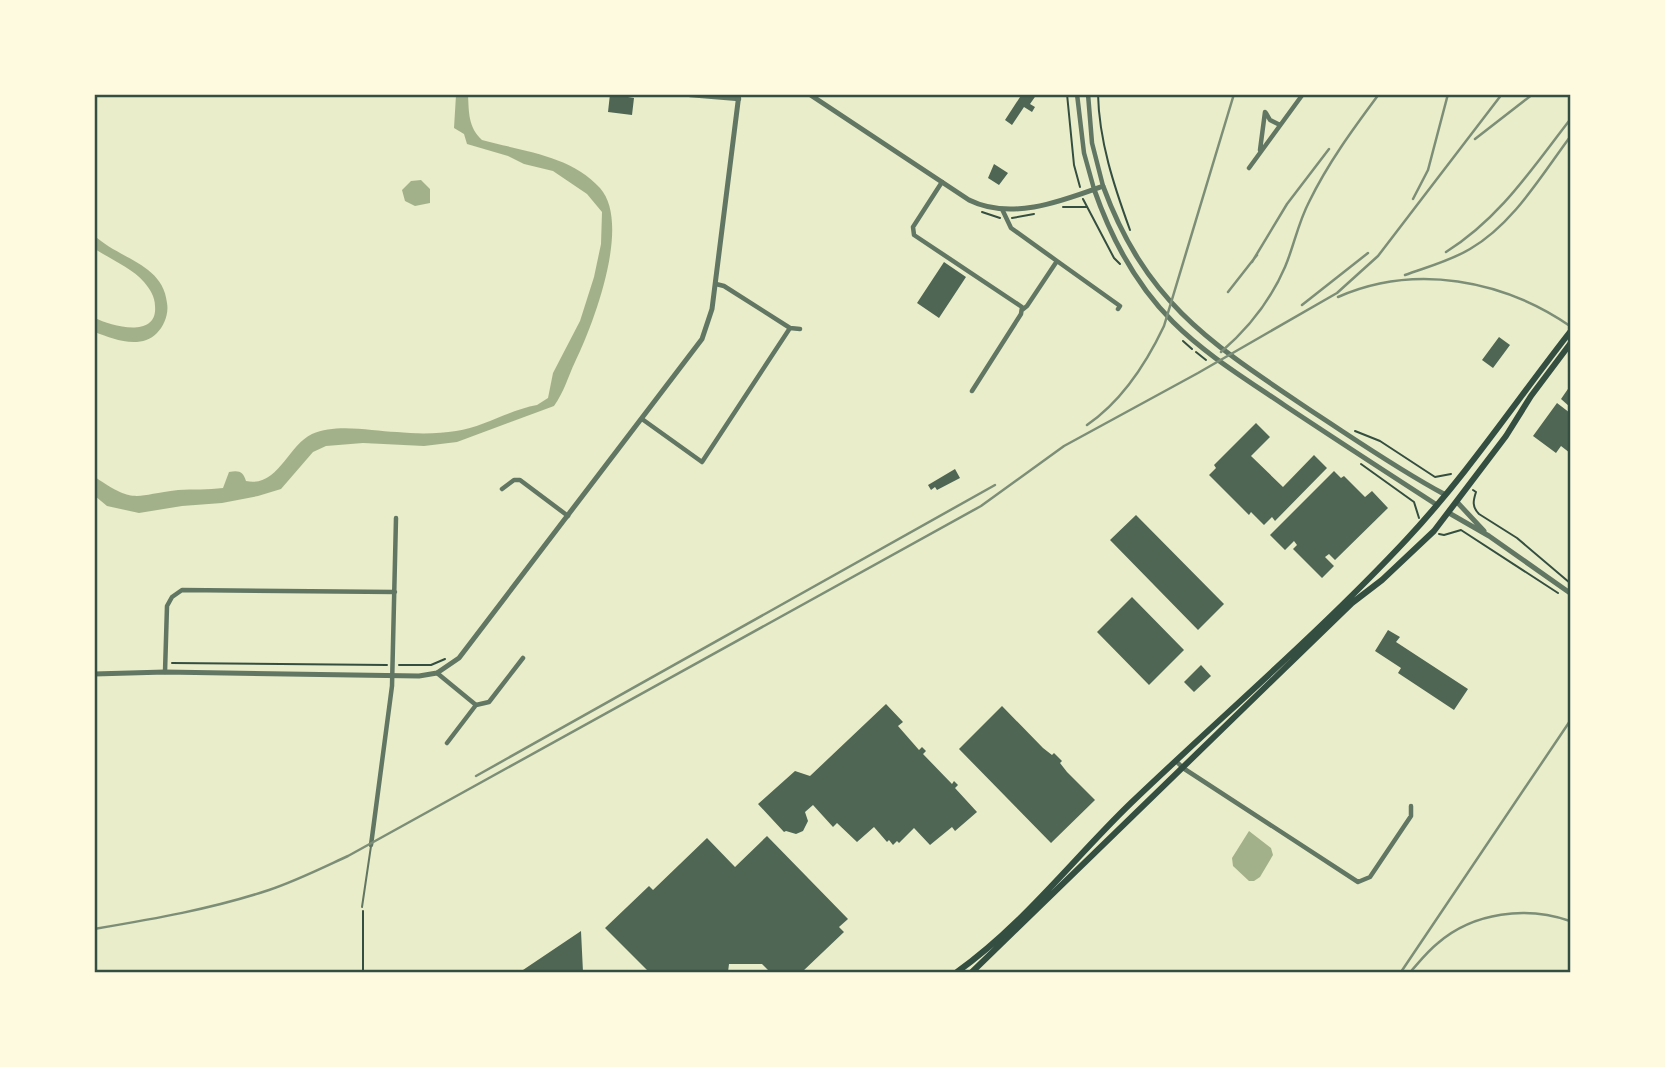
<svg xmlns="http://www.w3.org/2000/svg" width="1665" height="1067" viewBox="0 0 1665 1067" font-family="Roboto,sans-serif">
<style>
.water{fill:#a3b18a}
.building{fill:#4f6655}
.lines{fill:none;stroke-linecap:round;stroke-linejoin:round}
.path{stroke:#344e41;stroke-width:2}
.service{stroke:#617663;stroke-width:2}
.minor{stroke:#617663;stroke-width:4.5}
.tertiary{stroke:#617663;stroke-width:5}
.secondary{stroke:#344e41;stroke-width:6}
.rail{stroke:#7c8e77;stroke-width:2.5}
.neatline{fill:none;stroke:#344e41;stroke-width:2.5}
</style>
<rect width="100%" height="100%" fill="#e9edc9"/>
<path class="water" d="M 456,95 L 468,95 C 469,112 468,127 482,140 C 521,151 571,155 600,188 C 632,224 593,325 575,362 C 568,377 564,392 554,406 L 457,442 L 424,446 L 363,443 L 326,446 L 313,452 L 281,489 L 258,496 L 222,503 L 182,506 L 139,513 L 107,506 L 95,496 L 95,477 C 136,505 134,495 178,490 C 193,489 208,490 223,488 L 229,472 C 240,470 243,472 246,481 C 278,488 288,445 312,434 C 337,423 371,431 397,432 C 416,434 438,434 456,431 C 484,427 509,410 537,405 L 548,398 L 553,373 L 580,321 L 594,277 L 601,244 L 602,212 L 587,194 L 553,171 L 524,164 L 508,156 L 467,144 L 464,134 L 454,128 Z
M 421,180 L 430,189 L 430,203 L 415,206 L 405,201 L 402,190 L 411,181 Z
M 94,235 C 118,259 163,263 167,303 C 169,314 164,326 157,333 C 141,350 112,339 95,332 L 95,318 C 111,326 158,339 155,306 C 155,297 150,289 144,282 C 132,268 110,259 95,249 Z
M 1249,831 L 1271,848 L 1273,855 L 1260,877 L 1254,881 L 1249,881 L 1233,866 L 1232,858 Z"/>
<path class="building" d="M 610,94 L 629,94 L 628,97 L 634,98 L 632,115 L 608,112 Z
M 1022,94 L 1037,94 L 1030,104 L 1035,107 L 1032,112 L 1024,107 L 1012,125 L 1005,120 Z
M 994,164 L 1008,173 L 999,185 L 988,178 Z
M 944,262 L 966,277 L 939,318 L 917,303 Z
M 1499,337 L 1510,345 L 1493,368 L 1482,360 Z
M 1570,386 L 1570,407 L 1561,399 Z
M 1557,403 L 1570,413 L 1570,453 L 1561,446 L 1556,453 L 1533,436 Z
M 1256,423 L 1270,437 L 1251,456 L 1283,487 L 1314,455 L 1327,468 L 1275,521 L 1272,517 L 1264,525 L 1251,512 L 1249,515 L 1209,475 L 1216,468 L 1214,465 Z
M 955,469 L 960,478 L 937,490 L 935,487 L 931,490 L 928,485 Z
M 1334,471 L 1341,478 L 1344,476 L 1365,497 L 1372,491 L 1388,508 L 1335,560 L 1329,554 L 1325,557 L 1334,566 L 1322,578 L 1293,549 L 1297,545 L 1294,541 L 1285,550 L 1270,535 Z
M 1136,515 L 1224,604 L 1198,630 L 1110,540 Z
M 1132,597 L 1184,650 L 1149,685 L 1097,632 Z
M 1388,630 L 1400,637 L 1396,642 L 1468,689 L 1454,710 L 1398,673 L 1401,668 L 1375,651 Z
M 1201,665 L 1211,676 L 1194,692 L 1184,682 Z
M 886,704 L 903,722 L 898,726 L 919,750 L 922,747 L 926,751 L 923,754 L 952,784 L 954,781 L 958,785 L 955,788 L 977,812 L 955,831 L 952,827 L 930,845 L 914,828 L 899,843 L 897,841 L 893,845 L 889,840 L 887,842 L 874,827 L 857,842 L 837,823 L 833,827 L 813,805 L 805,812 L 808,821 L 803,831 L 796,834 L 786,831 L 784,832 L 758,804 L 795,771 L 810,776 Z
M 1002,706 L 1043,748 L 1052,755 L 1054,753 L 1062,761 L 1060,763 L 1067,772 L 1095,800 L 1051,843 L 959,749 Z
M 767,836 L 848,919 L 839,927 L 844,932 L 802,972 L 770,972 L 762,964 L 729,964 L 728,972 L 649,972 L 605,928 L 649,886 L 653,890 L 707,838 L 735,867 Z
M 581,931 L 583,972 L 520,972 Z"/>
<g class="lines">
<path class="path" d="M 1067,94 L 1074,165 L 1080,187
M 1098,94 C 1099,141 1114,186 1130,230
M 1083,199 L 1114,258 L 1120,264
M 1063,207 L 1086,207
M 982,212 L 1000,218
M 1012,218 L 1034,214
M 1183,341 L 1192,349
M 1196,352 L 1206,360
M 1355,431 L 1380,441 L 1435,477 L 1451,474
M 1361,464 L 1414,502 L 1419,518
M 1473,490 L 1476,492 C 1473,501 1472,507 1479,514 L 1517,538 L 1570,583
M 1439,534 L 1444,535 L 1461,530 L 1558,593
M 172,663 L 387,665
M 399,665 L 431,665 L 445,659
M 363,911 L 363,972"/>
<path class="service" d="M 362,907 L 371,846"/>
<path class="minor" d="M 1077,94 L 1084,153 L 1094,189
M 1088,94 L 1092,143 L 1103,186
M 690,95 L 739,99
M 1266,113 L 1270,120 L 1280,125
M 1260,150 L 1265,112
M 1249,168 L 1303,94
M 942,182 L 913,227 L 914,235 L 1022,307 L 1021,314 L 972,391
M 1002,209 L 1011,228 L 1057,261 L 1027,306 L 1022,310
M 1057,261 L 1120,306 L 1118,309
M 716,284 L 724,286 L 790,328 L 800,329
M 642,419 L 702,462 L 790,328
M 502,489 L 514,480 L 520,480 L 568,516
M 165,672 L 167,606 L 172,597 L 182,590 L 395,592
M 437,673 L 476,705 L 447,743
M 476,705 L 489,702 L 523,658
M 1176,761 L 1183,768 L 1358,882 L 1370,877 L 1411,816 L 1411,806
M 371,845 L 392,686 L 396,518"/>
<path class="tertiary" d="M 809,94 L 969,200 C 1011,221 1062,201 1103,186 C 1147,305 1212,344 1313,412 C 1356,440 1399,470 1444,494
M 1094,189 C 1111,238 1136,285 1173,322 C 1206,355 1246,379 1284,405 C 1335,439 1386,472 1437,505
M 1457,502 L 1484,531
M 1449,513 L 1489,536 L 1570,593
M 94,674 L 165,672 L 419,676 L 437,673 L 459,658 L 702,339 L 712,309 L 739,94"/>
<path class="secondary" d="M 957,972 C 1023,925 1073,859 1131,803 C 1223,715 1320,632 1406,540 C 1466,476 1516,401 1570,332
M 972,972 L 1352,603 L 1382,580 L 1434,531 L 1506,436 L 1531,396 L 1570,344"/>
<path class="rail" d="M 1475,139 L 1533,94
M 1413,199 L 1428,170 L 1448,94
M 1446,252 C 1499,219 1531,170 1569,121
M 1252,262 L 1287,204 L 1329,149
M 1405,275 C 1427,267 1450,261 1470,249 C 1513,224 1541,176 1570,137
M 1228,292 L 1257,255
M 1338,297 C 1415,263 1503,280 1570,326
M 1302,305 L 1368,253
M 1221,352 C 1249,328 1270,302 1285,267 C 1294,246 1298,223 1309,202 C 1328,163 1353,129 1379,94
M 1087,425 C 1122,401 1146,364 1164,326 L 1234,94
M 476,776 L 995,485
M 94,929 C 153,919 212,909 269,890 C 296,881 322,868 348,856 L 981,506 L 1064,446 L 1198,373 L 1337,293 L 1378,256 L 1502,94
M 1412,970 C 1420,961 1428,951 1438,943 C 1474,912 1526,906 1570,921
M 1401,972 L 1570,721"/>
</g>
<rect width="1665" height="1067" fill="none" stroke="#fefae0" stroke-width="192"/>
<rect x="96" y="96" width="1473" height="875" class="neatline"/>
</svg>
